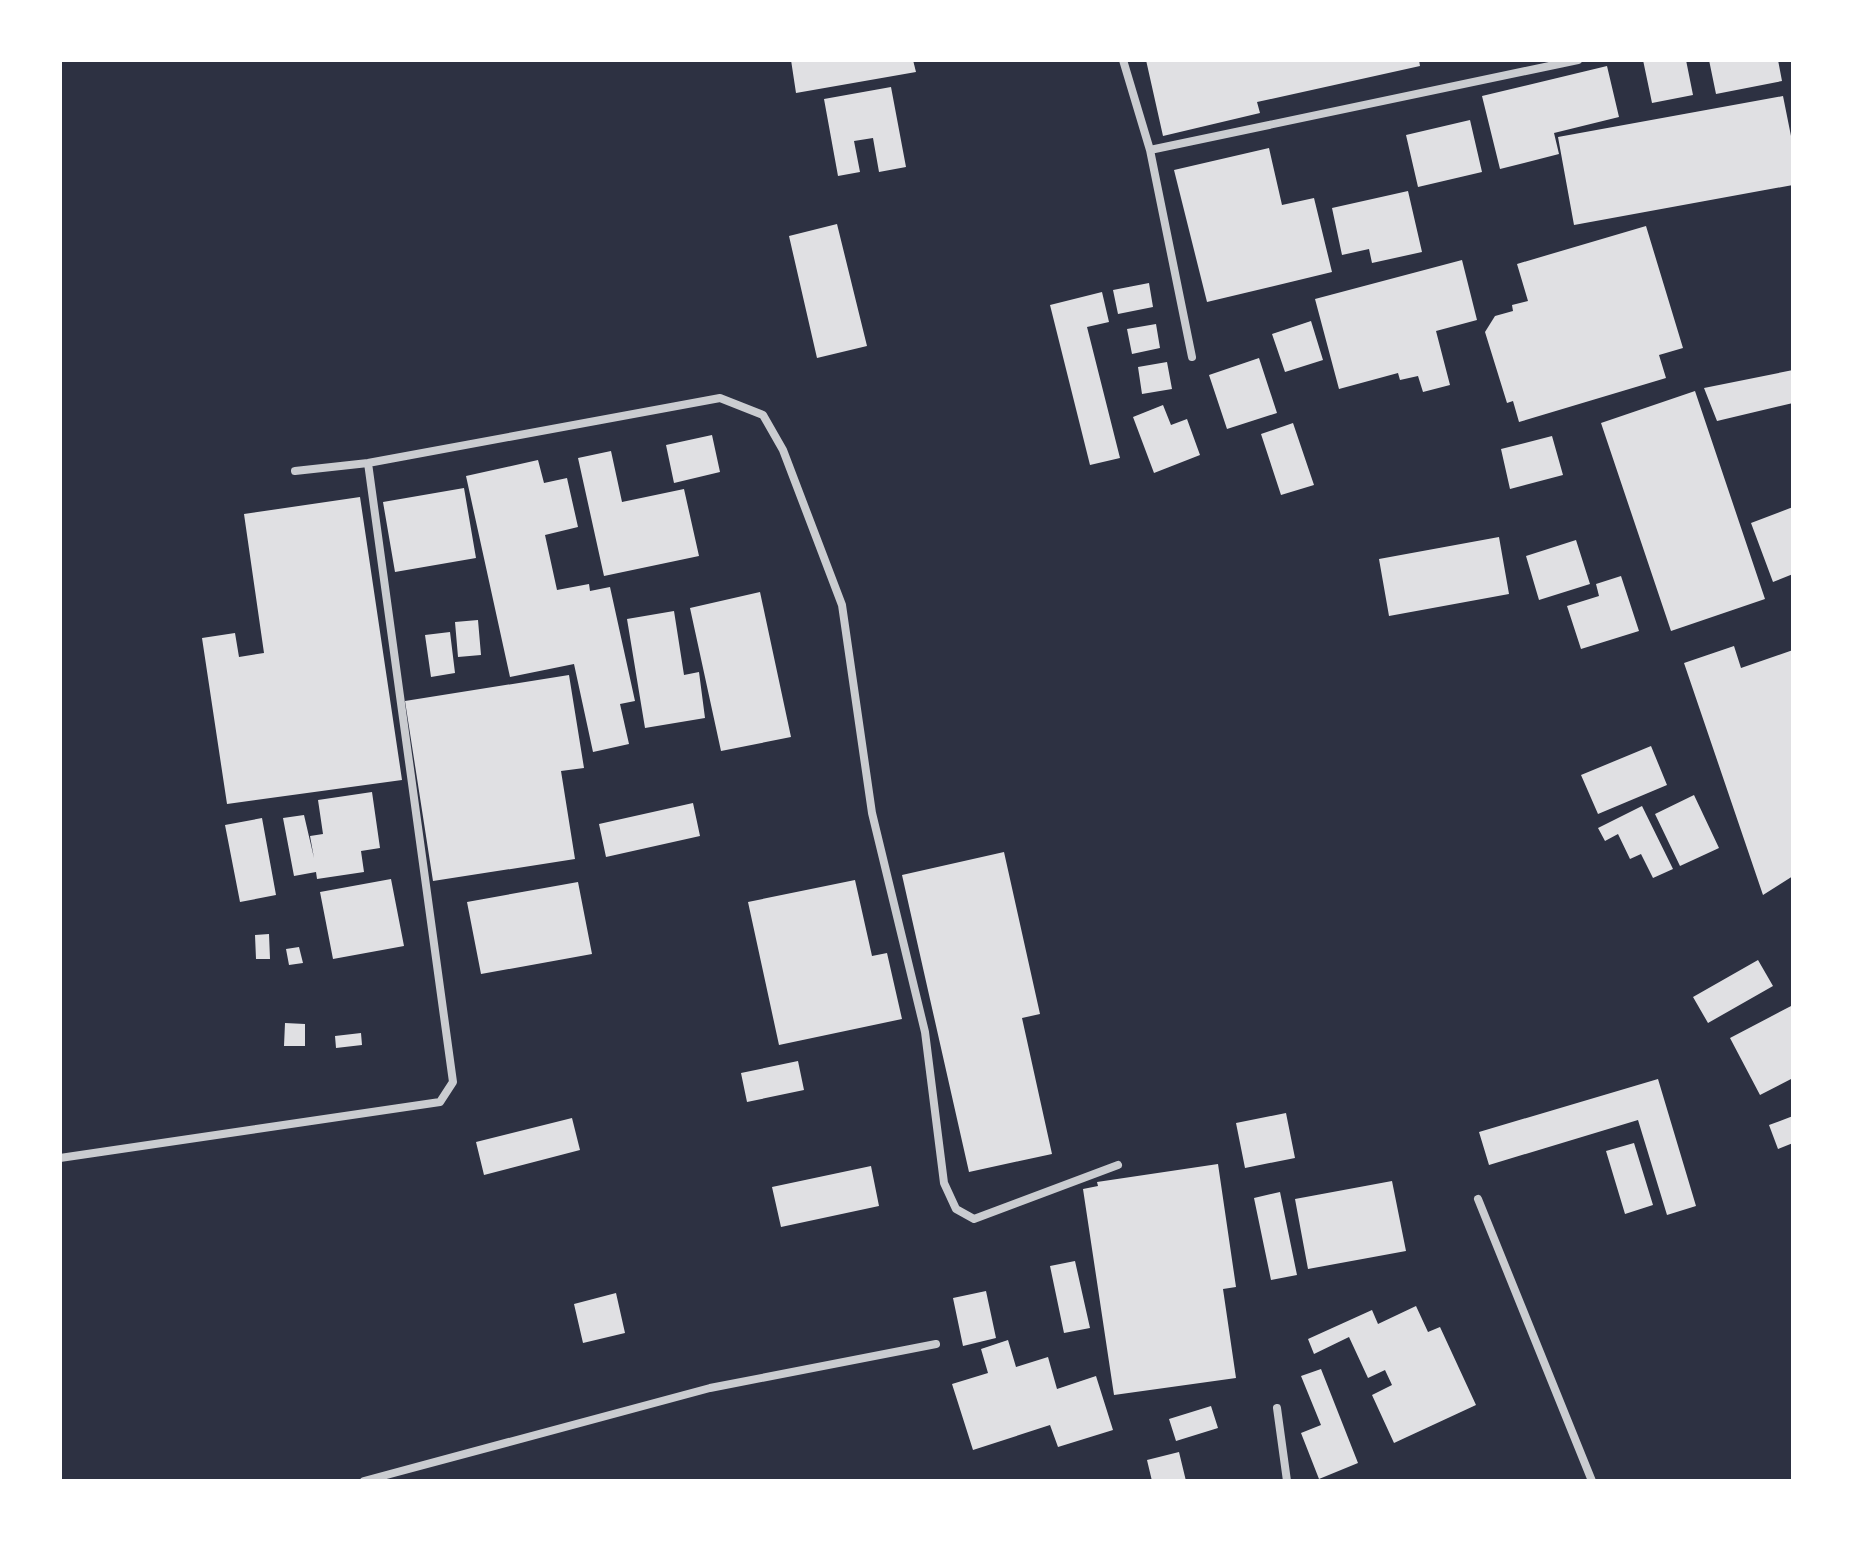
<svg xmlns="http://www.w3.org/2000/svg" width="1853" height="1541" viewBox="0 0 1853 1541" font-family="'Fira Sans Condensed',sans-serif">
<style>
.building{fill:#e0e0e3}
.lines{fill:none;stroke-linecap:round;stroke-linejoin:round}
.minor{stroke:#caccd0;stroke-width:8}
</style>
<rect width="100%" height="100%" fill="#2d3142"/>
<path class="building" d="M 791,60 L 913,60 L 916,72 L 796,93 Z
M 1146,60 L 1419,60 L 1420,66 L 1257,102 L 1260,113 L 1163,136 Z
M 1643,60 L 1686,60 L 1693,95 L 1652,103 Z
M 1709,60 L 1778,60 L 1782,81 L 1716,94 Z
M 1607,66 L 1619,117 L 1554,133 L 1559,154 L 1500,169 L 1482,96 Z
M 891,87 L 906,167 L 879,172 L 873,138 L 854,141 L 860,172 L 838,176 L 824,99 Z
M 1783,96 L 1793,146 L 1793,185 L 1574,225 L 1558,137 Z
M 1470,120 L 1482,172 L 1418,187 L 1406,135 Z
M 1269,148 L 1282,205 L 1314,198 L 1332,272 L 1207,302 L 1174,170 Z
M 1408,191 L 1422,252 L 1372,263 L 1369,249 L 1342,255 L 1332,208 Z
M 837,224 L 867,346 L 817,358 L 789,236 Z
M 1646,226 L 1683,348 L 1659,355 L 1666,378 L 1519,422 L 1513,401 L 1507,403 L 1485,332 L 1495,316 L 1513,311 L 1512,305 L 1528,301 L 1517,264 Z
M 1462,260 L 1477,320 L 1436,331 L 1450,385 L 1423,392 L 1418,376 L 1400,380 L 1398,373 L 1339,389 L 1315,299 Z
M 1149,283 L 1153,307 L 1118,314 L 1113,290 Z
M 1102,292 L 1109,322 L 1087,327 L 1120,458 L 1090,465 L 1050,305 Z
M 1311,321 L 1323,360 L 1285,372 L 1272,334 Z
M 1156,324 L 1160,348 L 1132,354 L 1127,329 Z
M 1259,358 L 1277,413 L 1227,429 L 1209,375 Z
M 1167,362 L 1172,389 L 1142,394 L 1138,367 Z
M 1793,370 L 1793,403 L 1717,421 L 1704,388 Z
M 1695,391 L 1765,599 L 1671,631 L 1601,423 Z
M 1163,405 L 1171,425 L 1187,419 L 1200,455 L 1154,473 L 1133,417 Z
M 1293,423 L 1314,485 L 1281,495 L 1261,434 Z
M 712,435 L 720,472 L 674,483 L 666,445 Z
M 1552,436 L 1563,475 L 1510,489 L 1501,449 Z
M 611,451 L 622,502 L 684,489 L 699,556 L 604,576 L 578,458 Z
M 538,460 L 544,483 L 567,478 L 578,527 L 545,535 L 557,590 L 589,584 L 590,591 L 610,587 L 635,701 L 620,704 L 629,744 L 593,752 L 574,664 L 510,677 L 466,476 Z
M 464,488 L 476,558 L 395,572 L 383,502 Z
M 360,497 L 402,780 L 227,804 L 202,638 L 235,633 L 239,657 L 264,653 L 244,514 Z
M 1793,507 L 1793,574 L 1773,582 L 1751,523 Z
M 1499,537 L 1509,594 L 1389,616 L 1379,559 Z
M 1576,540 L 1590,584 L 1539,600 L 1526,556 Z
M 1621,576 L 1639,631 L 1581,649 L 1567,606 L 1599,596 L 1596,584 Z
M 760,592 L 791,737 L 721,751 L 690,608 Z
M 674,611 L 684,675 L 699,672 L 705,718 L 645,728 L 627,619 Z
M 478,620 L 481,655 L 458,657 L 455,622 Z
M 450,632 L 455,673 L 431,677 L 425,635 Z
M 1734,646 L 1741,668 L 1793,650 L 1793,876 L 1763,895 L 1684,663 Z
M 569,675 L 584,768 L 561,771 L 575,859 L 433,881 L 405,701 Z
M 1651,746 L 1667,785 L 1598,814 L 1581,775 Z
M 372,792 L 380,848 L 361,851 L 364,872 L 317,879 L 316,872 L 294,876 L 283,818 L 304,815 L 314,858 L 310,836 L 323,834 L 318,800 Z
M 1694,795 L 1719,848 L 1680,866 L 1655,814 Z
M 693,803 L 700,836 L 606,857 L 599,824 Z
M 1642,806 L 1673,869 L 1653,878 L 1641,854 L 1630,859 L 1618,834 L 1605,841 L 1598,828 Z
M 262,818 L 276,895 L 240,902 L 225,825 Z
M 1004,852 L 1040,1014 L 1022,1018 L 1052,1154 L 969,1172 L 902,875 Z
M 391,879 L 404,946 L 333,959 L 320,892 Z
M 855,880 L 872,956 L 887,953 L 902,1019 L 779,1045 L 748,902 Z
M 578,882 L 592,954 L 481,974 L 467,902 Z
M 269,934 L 270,959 L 256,959 L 255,935 Z
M 299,947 L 303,963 L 289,965 L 286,949 Z
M 1758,960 L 1773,986 L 1708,1023 L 1693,997 Z
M 1793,1005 L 1793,1078 L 1760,1095 L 1730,1038 Z
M 285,1023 L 305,1024 L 305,1046 L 284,1046 Z
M 361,1033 L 362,1045 L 336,1048 L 335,1036 Z
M 798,1061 L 804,1090 L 747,1102 L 741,1073 Z
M 1658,1079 L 1696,1206 L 1667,1215 L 1638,1120 L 1489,1165 L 1479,1132 Z
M 1286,1113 L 1295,1158 L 1245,1168 L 1236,1123 Z
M 1793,1116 L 1793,1143 L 1778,1149 L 1769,1125 Z
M 572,1118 L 580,1150 L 484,1175 L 476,1142 Z
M 1634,1143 L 1653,1205 L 1625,1214 L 1606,1151 Z
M 1218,1164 L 1236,1287 L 1223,1289 L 1236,1378 L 1114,1395 L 1083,1189 L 1098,1186 L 1097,1182 Z
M 871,1166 L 879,1206 L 781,1227 L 772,1187 Z
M 1392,1181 L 1406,1251 L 1308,1269 L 1295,1199 Z
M 1280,1192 L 1297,1275 L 1271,1280 L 1254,1198 Z
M 1075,1261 L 1090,1328 L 1064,1333 L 1050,1266 Z
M 986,1291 L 996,1338 L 963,1346 L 953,1298 Z
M 616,1293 L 625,1333 L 583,1343 L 574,1304 Z
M 1416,1306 L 1428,1332 L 1440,1327 L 1476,1405 L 1394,1443 L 1372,1395 L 1392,1385 L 1385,1370 L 1368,1378 L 1349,1337 L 1314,1354 L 1308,1339 L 1372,1310 L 1378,1324 Z
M 1008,1340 L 1016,1367 L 1048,1357 L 1057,1389 L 1096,1376 L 1113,1430 L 1058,1447 L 1050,1425 L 973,1450 L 952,1384 L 988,1373 L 981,1349 Z
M 1321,1369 L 1358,1463 L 1319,1479 L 1301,1433 L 1321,1425 L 1301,1376 Z
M 1211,1406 L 1218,1428 L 1176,1441 L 1169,1419 Z
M 1179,1452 L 1186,1481 L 1152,1481 L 1147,1460 Z"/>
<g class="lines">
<path class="minor" d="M 1123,60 L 1150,150 L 1192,357
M 1150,150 L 1578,60
M 295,471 L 368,463 L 720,398 L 763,415 L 783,450 L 842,605 L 872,813 L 925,1032 L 944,1183 L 956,1209 L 974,1219 L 1118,1165
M 60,1158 L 440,1102 L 453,1082 L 368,463
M 1478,1199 L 1592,1481
M 1277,1408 L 1287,1481
M 364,1481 L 710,1388 L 936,1344"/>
</g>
<rect width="1853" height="1541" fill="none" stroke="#ffffff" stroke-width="124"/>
</svg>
